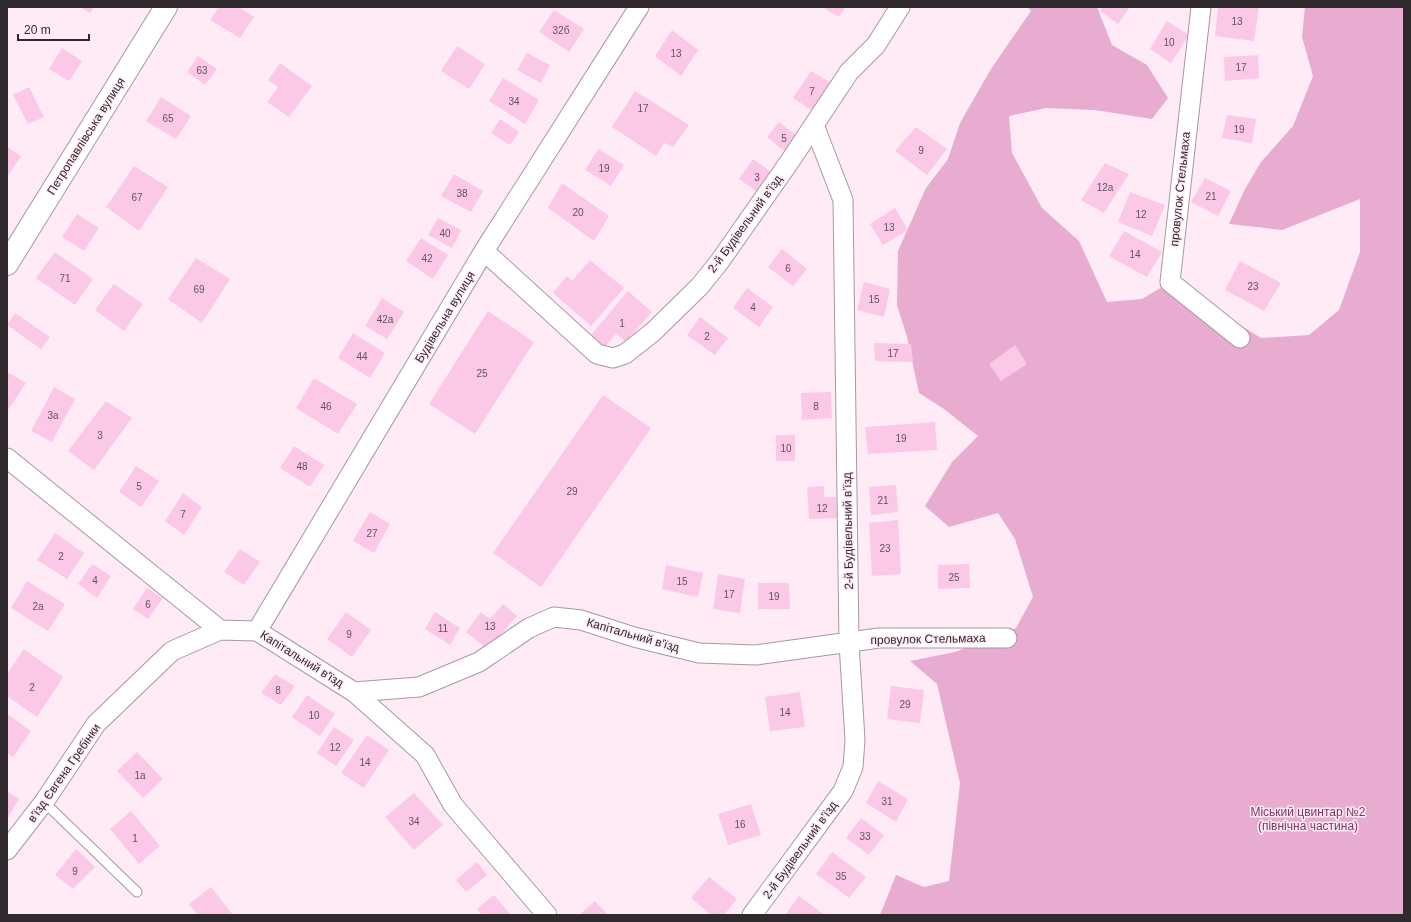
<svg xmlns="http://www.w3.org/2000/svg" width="1411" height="922" viewBox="0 0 1411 922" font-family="Arial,sans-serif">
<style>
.green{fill:#e7accf}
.building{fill:#fcc8e7}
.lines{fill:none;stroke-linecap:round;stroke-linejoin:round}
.service-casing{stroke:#a997a1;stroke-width:11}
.minor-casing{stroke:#a997a1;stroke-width:21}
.tertiary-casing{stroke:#a997a1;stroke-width:24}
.service{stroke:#fff;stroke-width:9}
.minor{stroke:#fff;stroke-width:19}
.tertiary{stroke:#fff;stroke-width:22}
.labels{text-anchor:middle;stroke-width:3;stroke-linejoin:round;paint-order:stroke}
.number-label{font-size:10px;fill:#63515c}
.street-label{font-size:12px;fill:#30292d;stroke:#ffebf6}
.park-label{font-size:12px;fill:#7d3364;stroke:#ffebf6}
</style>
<rect width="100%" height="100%" fill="#ffebf6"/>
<path class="green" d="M 1028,7 L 1097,7 L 1112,45 L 1147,65 L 1168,98 L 1152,119 L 1095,110 L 1046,108 L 1009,116 L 1012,153 L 1042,208 L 1079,241 L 1107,302 L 1142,299 L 1170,282 L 1261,338 L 1309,335 L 1339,310 L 1360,252 L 1360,199 L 1282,230 L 1229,224 L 1245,189 L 1261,162 L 1293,126 L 1313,76 L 1302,37 L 1305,7 L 1404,7 L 1404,915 L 880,915 L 896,875 L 924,887 L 949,881 L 960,783 L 937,684 L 910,661 L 955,652 L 1016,628 L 1033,597 L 1015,539 L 998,513 L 949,527 L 925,506 L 952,462 L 978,436 L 944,409 L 919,393 L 907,337 L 897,305 L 898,251 L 926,188 L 948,159 L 960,123 L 991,69 L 1031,11 Z"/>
<path class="building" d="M 80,7 L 94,7 L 90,13 Z
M 219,7 L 239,7 L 254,17 L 240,38 L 210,20 Z
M 822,7 L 845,7 L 839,17 Z
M 1103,7 L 1130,7 L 1118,24 L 1100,11 Z
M 1218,7 L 1259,7 L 1254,41 L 1215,36 Z
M 554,10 L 584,29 L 569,52 L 539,32 Z
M 1167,21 L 1189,35 L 1171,63 L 1150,49 Z
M 672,30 L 698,50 L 681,76 L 655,56 Z
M 457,46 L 485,64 L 469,89 L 441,71 Z
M 62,48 L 82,61 L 69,81 L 49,69 Z
M 527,53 L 550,65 L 541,83 L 517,70 Z
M 1258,55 L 1259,78 L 1225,81 L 1224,57 Z
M 198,56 L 217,69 L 205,85 L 187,72 Z
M 280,63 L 312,86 L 289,117 L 267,102 L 278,87 L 268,80 Z
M 811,71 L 831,83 L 813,111 L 793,98 Z
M 503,78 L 539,100 L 525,124 L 489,101 Z
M 29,87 L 44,117 L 28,124 L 13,95 Z
M 635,91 L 689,125 L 673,147 L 664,143 L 656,156 L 612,127 Z
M 161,97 L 191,116 L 176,139 L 146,121 Z
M 1227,115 L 1256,119 L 1252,143 L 1222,138 Z
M 500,119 L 519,132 L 510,145 L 491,133 Z
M 779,122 L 801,139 L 788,154 L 767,137 Z
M 916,127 L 947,149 L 927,175 L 895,151 Z
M 7,147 L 21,156 L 7,177 Z
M 598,149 L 624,165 L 611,186 L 585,170 Z
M 753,159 L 774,174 L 760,194 L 739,179 Z
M 1105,163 L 1129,174 L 1104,213 L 1081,200 Z
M 134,166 L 168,187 L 139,231 L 106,207 Z
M 454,174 L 483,191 L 471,212 L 441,196 Z
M 1205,178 L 1231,191 L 1218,216 L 1191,202 Z
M 562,183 L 609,216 L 594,241 L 548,208 Z
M 1130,192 L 1165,205 L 1152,236 L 1118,222 Z
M 895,208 L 908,230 L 883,245 L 870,224 Z
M 77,214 L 99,228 L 84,251 L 62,237 Z
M 438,218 L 461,230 L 452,248 L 428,235 Z
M 1124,231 L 1162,252 L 1147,277 L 1109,256 Z
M 421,238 L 448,255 L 433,279 L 406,261 Z
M 782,249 L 807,269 L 793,286 L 768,267 Z
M 55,252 L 93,279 L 75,305 L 36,278 Z
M 196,258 L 230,279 L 202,323 L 168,299 Z
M 590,260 L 624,288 L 591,326 L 553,293 L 567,276 L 572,281 Z
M 1240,261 L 1281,283 L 1264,311 L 1225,290 Z
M 864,282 L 890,289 L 884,317 L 857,310 Z
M 114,284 L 143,304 L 124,331 L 95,310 Z
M 747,288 L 773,307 L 759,327 L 733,308 Z
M 628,291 L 652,312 L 626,342 L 616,334 L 605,347 L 591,335 Z
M 382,298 L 404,312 L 387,339 L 365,326 Z
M 488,311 L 534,342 L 475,434 L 429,404 Z
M 15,313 L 50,337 L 41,349 L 7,325 Z
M 700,317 L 728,338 L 715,355 L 687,335 Z
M 353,333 L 385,353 L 370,378 L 338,358 Z
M 874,343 L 911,344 L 913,362 L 875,361 Z
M 1015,345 L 1027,364 L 1001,381 L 989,364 Z
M 7,372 L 26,383 L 8,410 L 7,410 Z
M 314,378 L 357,404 L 338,434 L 296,408 Z
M 54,387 L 75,399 L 52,442 L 31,431 Z
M 831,392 L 832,418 L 802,420 L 801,393 Z
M 603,395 L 651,428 L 541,587 L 493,553 Z
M 106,401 L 132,418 L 94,470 L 68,451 Z
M 935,422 L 937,450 L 868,454 L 865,427 Z
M 776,435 L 795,435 L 795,461 L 776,461 Z
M 294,446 L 324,465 L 310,487 L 280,468 Z
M 136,466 L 159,481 L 141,507 L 119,492 Z
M 896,485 L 898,512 L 871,515 L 869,487 Z
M 824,486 L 824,497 L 836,497 L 837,518 L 809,519 L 807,487 Z
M 183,493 L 202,507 L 184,535 L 165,521 Z
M 370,512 L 390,524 L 374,553 L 353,541 Z
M 898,520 L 901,574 L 872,576 L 869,523 Z
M 55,533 L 84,553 L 67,579 L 37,560 Z
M 240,549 L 260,562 L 244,585 L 224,572 Z
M 92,564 L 111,576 L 97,598 L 78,584 Z
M 969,564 L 970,588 L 938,589 L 938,565 Z
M 666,565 L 703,573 L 698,597 L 662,589 Z
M 718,574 L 745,579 L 740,613 L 713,609 Z
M 27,581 L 65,604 L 48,631 L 11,608 Z
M 758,583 L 789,583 L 790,609 L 758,609 Z
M 147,588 L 163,598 L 148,619 L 133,609 Z
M 503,604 L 517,616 L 488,649 L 466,632 L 481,612 L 490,619 Z
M 346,612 L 371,630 L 352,657 L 327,639 Z
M 435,612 L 460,628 L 450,645 L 425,629 Z
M 24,649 L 63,677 L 37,717 L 7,696 L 7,674 Z
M 275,674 L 295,686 L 281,705 L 261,693 Z
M 891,686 L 924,690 L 920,723 L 887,719 Z
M 800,692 L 805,727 L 770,731 L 765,697 Z
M 307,695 L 335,714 L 320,736 L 292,717 Z
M 7,714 L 31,731 L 13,757 L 7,753 Z
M 334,727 L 354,740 L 336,766 L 317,753 Z
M 367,735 L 389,750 L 364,788 L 341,773 Z
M 137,752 L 163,779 L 143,798 L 117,771 Z
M 878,781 L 908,799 L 896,822 L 866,803 Z
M 7,791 L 19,799 L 7,819 Z
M 414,793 L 443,825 L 414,850 L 385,817 Z
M 751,804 L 761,835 L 728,845 L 718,814 Z
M 131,811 L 160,846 L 139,864 L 110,829 Z
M 861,818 L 884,835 L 869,855 L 846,838 Z
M 76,849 L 95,867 L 73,889 L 55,875 Z
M 832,852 L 866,877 L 849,898 L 816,874 Z
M 477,862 L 487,875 L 466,892 L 456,880 Z
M 709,877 L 737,899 L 724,915 L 711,915 L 691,898 Z
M 211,887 L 233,915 L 198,915 L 189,904 Z
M 494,895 L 511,915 L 482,915 L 477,909 Z
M 799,896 L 825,915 L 785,915 Z
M 595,901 L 608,915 L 579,915 Z"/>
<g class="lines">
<defs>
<path id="service" d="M 44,802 L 137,892"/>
<path id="minor" d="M 1201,7 L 1170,282 L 1240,338
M 484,251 L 597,354 L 613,358 L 625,354 L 653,332 L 700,286 L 720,261 L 790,161 L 849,72 L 876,45 L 900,7
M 7,458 L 220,630 L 257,631 L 354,692 L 419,687 L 479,662 L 529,628 L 554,617 L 581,620 L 634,637 L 699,653 L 756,655 L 879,638 L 1007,638
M 257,631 L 484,251 L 639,7
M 354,692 L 425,755 L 453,805 L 547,915
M 7,850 L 44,802 L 96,724 L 172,651 L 220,630
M 752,915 L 843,791 L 853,767 L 855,740 L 849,643 L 843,200 L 814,125"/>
<path id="tertiary" d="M 7,264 L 166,7"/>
</defs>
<use href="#service" class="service-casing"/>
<use href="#minor" class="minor-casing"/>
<use href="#tertiary" class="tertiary-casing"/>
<use href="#service" class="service"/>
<use href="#minor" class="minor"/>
<use href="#tertiary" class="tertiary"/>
</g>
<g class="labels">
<g class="number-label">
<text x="1237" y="25">13</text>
<text x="561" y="34">32б</text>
<text x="1169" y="46">10</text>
<text x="676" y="57">13</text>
<text x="1241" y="71">17</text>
<text x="202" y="74">63</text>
<text x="812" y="95">7</text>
<text x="514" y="105">34</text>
<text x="643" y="112">17</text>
<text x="168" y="122">65</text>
<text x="1239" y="133">19</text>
<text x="784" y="142">5</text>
<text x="921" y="154">9</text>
<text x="604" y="172">19</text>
<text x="757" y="181">3</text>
<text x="1105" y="191">12а</text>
<text x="462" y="197">38</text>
<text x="1211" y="200">21</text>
<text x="137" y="201">67</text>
<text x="578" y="216">20</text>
<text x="1141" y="218">12</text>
<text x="889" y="231">13</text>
<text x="445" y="237">40</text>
<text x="1135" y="258">14</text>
<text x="427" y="262">42</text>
<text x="788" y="272">6</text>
<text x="65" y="282">71</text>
<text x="1253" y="290">23</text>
<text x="199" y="293">69</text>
<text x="874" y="303">15</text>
<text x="753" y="311">4</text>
<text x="385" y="323">42а</text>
<text x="622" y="327">1</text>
<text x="707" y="340">2</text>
<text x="893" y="357">17</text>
<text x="362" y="360">44</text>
<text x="482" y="377">25</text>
<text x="326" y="410">46</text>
<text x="816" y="410">8</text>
<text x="53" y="419">3а</text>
<text x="100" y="439">3</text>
<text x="901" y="442">19</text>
<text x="786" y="452">10</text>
<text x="302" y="470">48</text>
<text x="139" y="490">5</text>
<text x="572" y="495">29</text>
<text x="883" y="504">21</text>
<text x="822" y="512">12</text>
<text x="183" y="518">7</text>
<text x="372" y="537">27</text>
<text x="885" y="552">23</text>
<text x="61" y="560">2</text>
<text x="954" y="581">25</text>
<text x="95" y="584">4</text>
<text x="682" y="585">15</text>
<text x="729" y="598">17</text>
<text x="774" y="600">19</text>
<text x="148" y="608">6</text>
<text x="38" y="610">2а</text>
<text x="490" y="630">13</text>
<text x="443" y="632">11</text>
<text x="349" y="638">9</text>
<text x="32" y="691">2</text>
<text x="278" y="694">8</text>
<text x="905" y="708">29</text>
<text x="785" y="716">14</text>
<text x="314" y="719">10</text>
<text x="335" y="751">12</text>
<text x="365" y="766">14</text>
<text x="140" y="779">1а</text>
<text x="887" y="805">31</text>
<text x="414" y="825">34</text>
<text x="740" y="828">16</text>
<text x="865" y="840">33</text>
<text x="135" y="842">1</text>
<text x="75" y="875">9</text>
<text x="841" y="880">35</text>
</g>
<g class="street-label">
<text transform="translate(86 136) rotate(-58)" y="4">Петропавлівська вулиця</text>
<text transform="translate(1180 189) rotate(-84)" y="4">провулок Стельмаха</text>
<text transform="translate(745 224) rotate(-54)" y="4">2-й Будівельний в’їзд</text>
<text transform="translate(445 317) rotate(-59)" y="4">Будівельна вулиця</text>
<text transform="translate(848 531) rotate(-91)" y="4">2-й Будівельний в’їзд</text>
<text transform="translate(633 635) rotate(16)" y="4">Капітальний в'їзд</text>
<text transform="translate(928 639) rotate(-1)" y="4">провулок Стельмаха</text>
<text transform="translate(302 659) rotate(32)" y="4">Капітальний в'їзд</text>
<text transform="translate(64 773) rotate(-55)" y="4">в'їзд Євгена Гребінки</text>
<text transform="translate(800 850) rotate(-54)" y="4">2-й Будівельний в’їзд</text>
</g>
<g class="park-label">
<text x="1308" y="816">Міський цвинтар №2<tspan x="1308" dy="14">(північна частина)</tspan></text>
</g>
</g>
<rect width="1411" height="922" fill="none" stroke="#30292d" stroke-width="16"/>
<path d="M18 34v6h71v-6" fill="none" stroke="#30292d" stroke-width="2"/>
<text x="24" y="34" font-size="12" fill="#30292d" stroke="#ffebf6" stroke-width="3" paint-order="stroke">20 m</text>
</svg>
